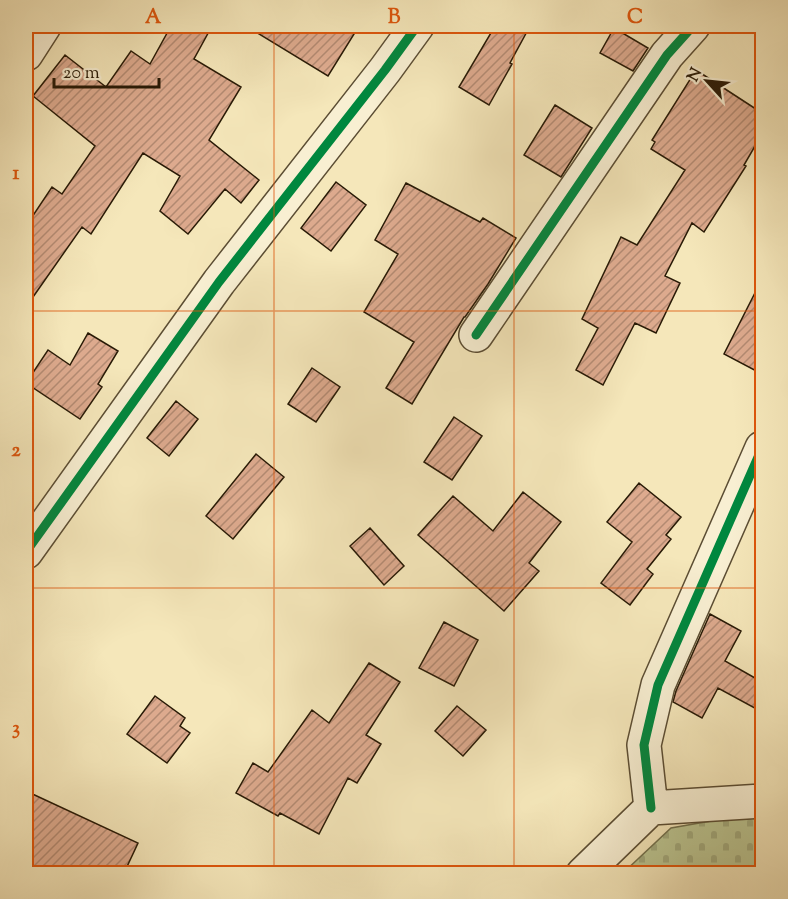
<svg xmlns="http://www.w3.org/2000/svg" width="788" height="899" viewBox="0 0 788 899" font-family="'Sorts Mill Goudy',serif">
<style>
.cemetery{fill:url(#cemetery-stones);stroke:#72704c;stroke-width:1.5}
.building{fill:url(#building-hatch);stroke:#281a06;stroke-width:1.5}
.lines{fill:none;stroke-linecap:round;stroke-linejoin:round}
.minor-casing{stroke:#5b4d33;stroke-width:36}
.tertiary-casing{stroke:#5b4d33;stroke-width:36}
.minor{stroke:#f8efd2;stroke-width:33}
.tertiary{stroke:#f8efd2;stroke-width:33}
.cycleway-casing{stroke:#f8efd2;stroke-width:13}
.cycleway{stroke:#00873e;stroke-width:9}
.grid{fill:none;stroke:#de560c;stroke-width:1.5;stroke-opacity:0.55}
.neatline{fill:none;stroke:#de560c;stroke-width:2}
.grid-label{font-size:20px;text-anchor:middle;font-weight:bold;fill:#de560c}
</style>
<defs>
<pattern id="cemetery-stones" width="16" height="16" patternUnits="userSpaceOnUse" patternTransform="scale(1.5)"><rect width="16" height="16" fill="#bbc591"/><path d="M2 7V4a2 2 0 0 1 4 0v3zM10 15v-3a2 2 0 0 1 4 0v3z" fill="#a1a97c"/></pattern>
<pattern id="building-hatch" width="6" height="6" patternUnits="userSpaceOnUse" patternTransform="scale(1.5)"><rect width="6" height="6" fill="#ddaa8e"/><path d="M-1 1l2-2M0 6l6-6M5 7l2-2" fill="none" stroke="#b38a72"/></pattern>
</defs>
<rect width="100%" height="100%" fill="#f5e7ba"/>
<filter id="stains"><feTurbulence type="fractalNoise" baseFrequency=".00333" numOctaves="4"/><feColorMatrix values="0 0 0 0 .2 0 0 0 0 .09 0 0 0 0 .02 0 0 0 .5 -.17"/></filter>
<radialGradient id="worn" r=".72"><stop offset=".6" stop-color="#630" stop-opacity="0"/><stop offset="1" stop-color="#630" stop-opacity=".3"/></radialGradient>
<path class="cemetery" d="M 762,812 L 762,873 L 622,874 L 671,828 Z"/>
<path class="building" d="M 171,26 L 212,26 L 194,59 L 241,87 L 209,140 L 259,180 L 241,203 L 225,189 L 188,234 L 160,211 L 180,176 L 143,153 L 91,234 L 82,227 L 26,307 L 26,226 L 52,187 L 62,194 L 95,146 L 33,96 L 65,55 L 106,87 L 131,51 L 150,64 Z
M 246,26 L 359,26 L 328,76 Z
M 495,26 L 530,26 L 510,63 L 512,64 L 489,105 L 459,87 Z
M 614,28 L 648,48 L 633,71 L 600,53 Z
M 696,70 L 762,113 L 762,134 L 744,165 L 746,166 L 704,232 L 692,223 L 665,276 L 680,283 L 656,333 L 635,323 L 603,385 L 576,370 L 598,328 L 582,319 L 621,237 L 637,245 L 685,170 L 651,149 L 655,142 L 652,140 Z
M 555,105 L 592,128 L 561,177 L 524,155 Z
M 336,182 L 366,205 L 331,251 L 301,228 Z
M 406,183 L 480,222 L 483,218 L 516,238 L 488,284 L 465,317 L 464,317 L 412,404 L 386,388 L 414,342 L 364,312 L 398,254 L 375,240 Z
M 762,279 L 762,374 L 724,354 Z
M 88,333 L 118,351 L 98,384 L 102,387 L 80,419 L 26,383 L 48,350 L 70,365 Z
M 312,368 L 340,387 L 316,422 L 288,404 Z
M 176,401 L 198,419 L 169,456 L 147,438 Z
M 454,417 L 482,436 L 452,480 L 424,462 Z
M 256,454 L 284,477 L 233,539 L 206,516 Z
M 639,483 L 681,517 L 666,535 L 671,539 L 647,569 L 653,574 L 630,605 L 601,583 L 632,542 L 607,522 Z
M 523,492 L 561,522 L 529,563 L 539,571 L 504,611 L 418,535 L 453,496 L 493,531 Z
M 370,528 L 404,566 L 384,585 L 350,546 Z
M 710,614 L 741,631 L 725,661 L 762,682 L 762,712 L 718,688 L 702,718 L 673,702 L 676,691 Z
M 444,622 L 478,640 L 454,686 L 419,668 Z
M 369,663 L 400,682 L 366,735 L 381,744 L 357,783 L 348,778 L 319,834 L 280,813 L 278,816 L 236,793 L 253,763 L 268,772 L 312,710 L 329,723 Z
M 155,696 L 185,718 L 180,726 L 190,733 L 167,763 L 127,734 Z
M 457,706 L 486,730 L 463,756 L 435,731 Z
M 26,791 L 138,843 L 124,873 L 26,873 Z"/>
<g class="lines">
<defs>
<path id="minor" d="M 476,335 L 667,55 L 693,26
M 26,552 L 219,282 L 385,70 L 417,26
M 651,808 L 644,745 L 658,685 L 762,448
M 583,874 L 651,808 L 762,801"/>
<path id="tertiary" d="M 26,54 L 44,26"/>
</defs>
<use href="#minor" class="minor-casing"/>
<use href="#tertiary" class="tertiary-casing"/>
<use href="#minor" class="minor"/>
<use href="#tertiary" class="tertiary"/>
<defs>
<path id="cycleway" d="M 476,335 L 667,55 L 693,26
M 26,552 L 219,282 L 385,70 L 417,26
M 651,808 L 644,745 L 658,685 L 762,448"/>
</defs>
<use href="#cycleway" class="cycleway-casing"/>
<use href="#cycleway" class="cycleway"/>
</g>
<path class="grid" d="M 274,26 L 274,874M 514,26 L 514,874M 26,311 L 762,311M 26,588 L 762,588"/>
<rect width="788" height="899" fill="none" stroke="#f5e7ba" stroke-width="66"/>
<g transform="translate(707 81) rotate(297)" stroke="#f8efd2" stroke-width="4.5" paint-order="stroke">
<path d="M0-4.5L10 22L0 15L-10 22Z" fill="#281a06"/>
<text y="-9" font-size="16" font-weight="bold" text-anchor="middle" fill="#281a06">N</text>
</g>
<path d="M54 78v9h105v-9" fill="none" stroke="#281a06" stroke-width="3"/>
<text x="63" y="78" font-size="18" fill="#281a06" stroke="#f8efd2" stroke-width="4.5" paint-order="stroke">20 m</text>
<rect x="33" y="33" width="722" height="833" class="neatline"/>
<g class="grid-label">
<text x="153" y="23">A</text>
<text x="394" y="23">B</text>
<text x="635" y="23">C</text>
<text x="16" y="179">1</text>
<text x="16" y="456">2</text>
<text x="16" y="734">3</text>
</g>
<rect width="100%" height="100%" filter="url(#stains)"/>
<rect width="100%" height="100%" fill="url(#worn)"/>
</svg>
